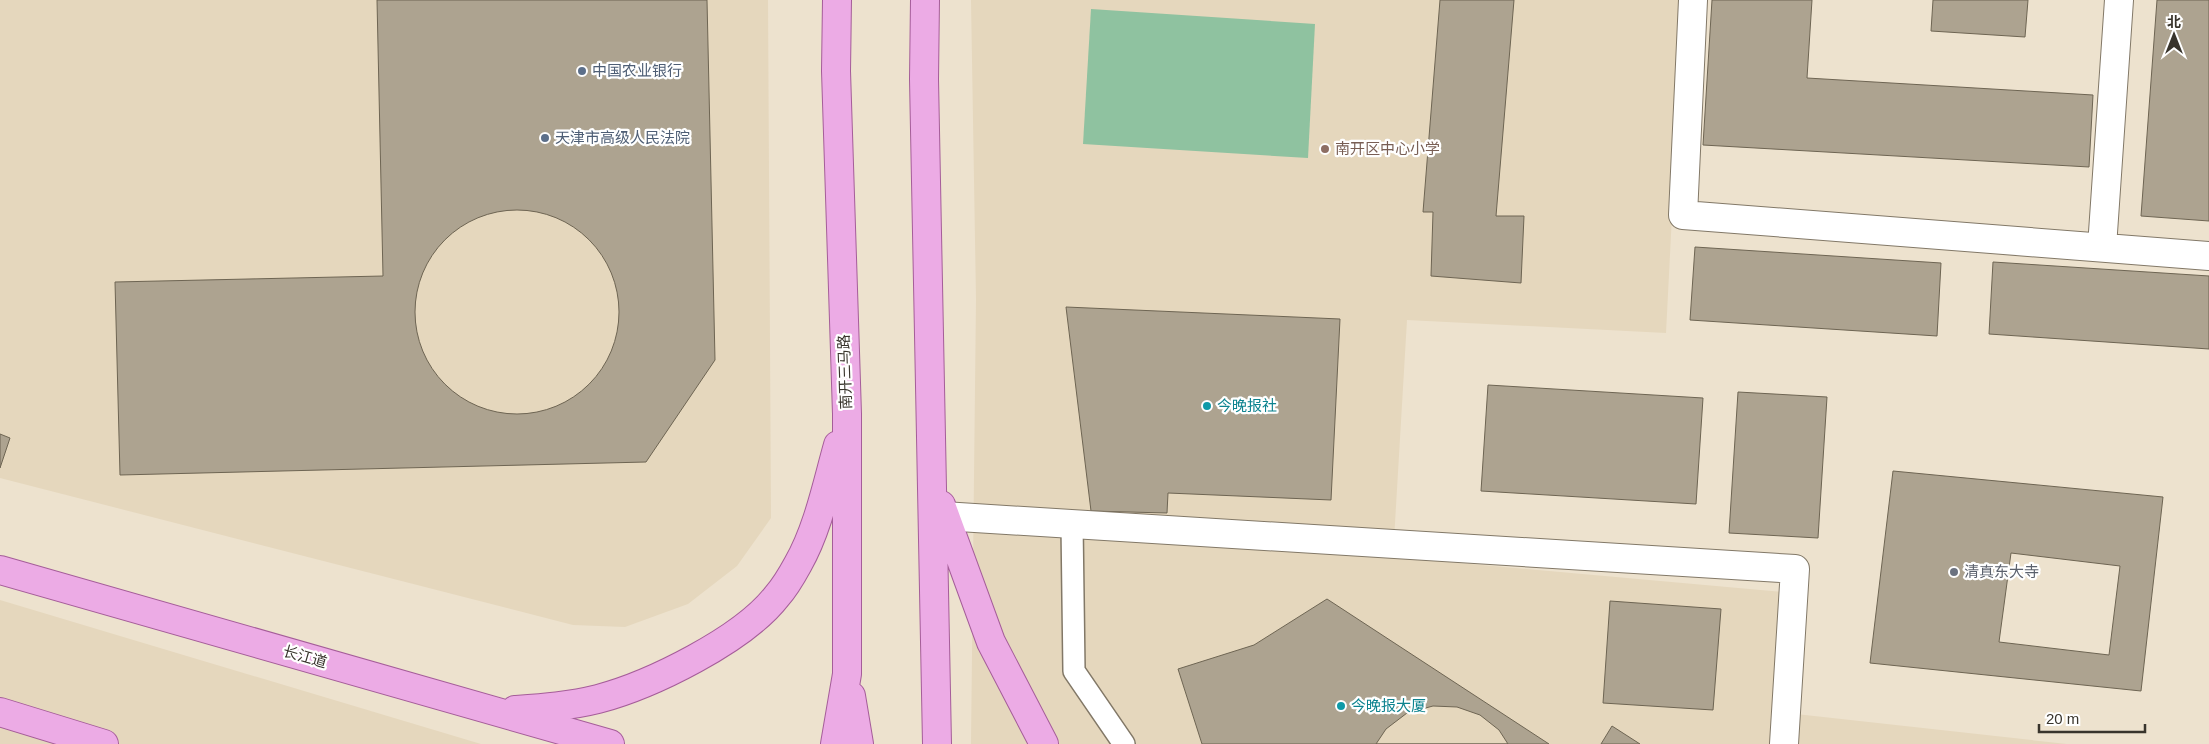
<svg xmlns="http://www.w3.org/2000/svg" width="2209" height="744" viewBox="0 0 2209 744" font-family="Helvetica,'Noto Sans SC',sans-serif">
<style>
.built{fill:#e5d7bd}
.green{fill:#8fc2a0}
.building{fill:#ada390;stroke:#6e6553;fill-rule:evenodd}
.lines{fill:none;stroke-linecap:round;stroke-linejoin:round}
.service-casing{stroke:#827867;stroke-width:24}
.minor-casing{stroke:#827867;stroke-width:30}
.primary-casing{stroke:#a55d99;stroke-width:30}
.service{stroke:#fff;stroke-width:21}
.minor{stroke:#fff;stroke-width:28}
.primary{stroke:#ecabe5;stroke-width:28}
.service-dot{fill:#5c6f8a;stroke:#fff;stroke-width:2}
.education-dot{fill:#8d6e63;stroke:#fff;stroke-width:2}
.culture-dot{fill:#0f9aa8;stroke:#fff;stroke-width:2}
.worship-dot{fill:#6b7280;stroke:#fff;stroke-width:2}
.labels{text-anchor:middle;stroke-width:4.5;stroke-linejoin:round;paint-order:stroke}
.service-label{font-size:15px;fill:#4e5e75;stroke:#fff;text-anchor:start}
.education-label{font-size:15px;fill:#785e54;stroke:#fff;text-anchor:start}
.street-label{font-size:15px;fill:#38342c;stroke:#fff}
.culture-label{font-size:15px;fill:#0d838f;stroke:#fff;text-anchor:start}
.worship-label{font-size:15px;fill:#5b616d;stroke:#fff;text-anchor:start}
</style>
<rect width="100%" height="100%" fill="#ede2ce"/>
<path class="built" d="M 0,0 L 768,0 L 771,518 L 737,566 L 688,604 L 625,627 L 573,625 L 0,478 Z
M 971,0 L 1683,0 L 1666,333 L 1407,320 L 1393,557 L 1806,594 L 1796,714 L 2067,744 L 971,744 L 976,299 Z
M 0,600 L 481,744 L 0,744 Z"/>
<path class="green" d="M 1091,9 L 1315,24 L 1308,158 L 1083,144 Z"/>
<path class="building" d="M 377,0 L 707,0 L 715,360 L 646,462 L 120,475 L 115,282 L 383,276 Z
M 1440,0 L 1514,0 L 1496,216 L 1524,216 L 1521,283 L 1431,276 L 1433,212 L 1423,212 Z
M 1712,0 L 1812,0 L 1807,78 L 2093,95 L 2089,167 L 1703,145 Z
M 1933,0 L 2028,0 L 2025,37 L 1931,31 Z
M 2157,0 L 2209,0 L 2209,221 L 2141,216 Z
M415 312a102 102 0 1 1 204 0a102 102 0 1 1-204 0Z
M 1695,247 L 1941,263 L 1937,336 L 1690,320 Z
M 1993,262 L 2209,276 L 2209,349 L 1989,334 Z
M 1066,307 L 1340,319 L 1331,500 L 1168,493 L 1167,513 L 1091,511 Z
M 1488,385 L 1703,398 L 1696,504 L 1481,491 Z
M 1738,392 L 1827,397 L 1818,538 L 1729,533 Z
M 0,434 L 10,438 L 0,468 Z
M 1893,471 L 2163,497 L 2141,691 L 1870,663 ZM 2011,553 L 2120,566 L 2109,655 L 1999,642 Z
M 1327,599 L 1549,744 L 1202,744 L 1178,669 L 1254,645 Z
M 1610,601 L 1721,609 L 1713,710 L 1603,703 Z
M 1433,706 L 1457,707 L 1480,715 L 1499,730 L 1508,744 L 1376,744 L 1386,729 L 1407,713 Z
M 1612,726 L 1640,744 L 1601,744 Z"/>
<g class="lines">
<defs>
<path id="service" d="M 1072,524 L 1074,671 L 1124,744"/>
<path id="minor" d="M 1693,0 L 1683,215 L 2209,256
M 2102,247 L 2119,0
M 943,516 L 1795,569 L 1784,744"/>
<path id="primary" d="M 925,0 L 924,79 L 937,744
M 941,505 L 991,642 L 1044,744
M 0,570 L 610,744
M 851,696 L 859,744
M 515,710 C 542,708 570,706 598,699 C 651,685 743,640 777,596 C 785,587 792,575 798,564 C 818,529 827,484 838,445
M 0,712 L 104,744
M 835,744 L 847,674 L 847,414 L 836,71 L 837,0"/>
</defs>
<use href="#service" class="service-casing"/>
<use href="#minor" class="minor-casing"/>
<use href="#primary" class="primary-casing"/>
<use href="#service" class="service"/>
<use href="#minor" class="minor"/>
<use href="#primary" class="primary"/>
</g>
<g class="service-dot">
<circle cx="582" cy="71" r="5"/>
<circle cx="545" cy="138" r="5"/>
</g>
<circle class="education-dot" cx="1325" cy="149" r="5"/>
<g class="culture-dot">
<circle cx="1207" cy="406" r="5"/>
<circle cx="1341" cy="706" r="5"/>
</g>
<circle class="worship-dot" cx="1954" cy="572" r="5"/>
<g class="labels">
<g class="service-label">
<text x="592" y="76">中国农业银行</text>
<text x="555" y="143">天津市高级人民法院</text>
</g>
<g class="education-label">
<text x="1335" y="154">南开区中心小学</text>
</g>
<g class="street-label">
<text transform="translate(845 372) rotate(-92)" y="5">南开三马路</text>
<text transform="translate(305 657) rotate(16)" y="5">长江道</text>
</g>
<g class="culture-label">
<text x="1217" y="411">今晚报社</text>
<text x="1351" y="711">今晚报大厦</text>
</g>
<g class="worship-label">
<text x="1964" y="577">清真东大寺</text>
</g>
</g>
<g transform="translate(2174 35)" stroke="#ffffff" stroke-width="4" paint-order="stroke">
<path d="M0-4L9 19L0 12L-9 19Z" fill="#38342c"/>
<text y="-8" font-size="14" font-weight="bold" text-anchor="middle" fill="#38342c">北</text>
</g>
<path d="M2039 724v8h106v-8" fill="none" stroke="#38342c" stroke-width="2.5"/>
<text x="2046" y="724" font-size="15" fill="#38342c" stroke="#ffffff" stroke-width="4" paint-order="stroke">20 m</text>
</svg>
